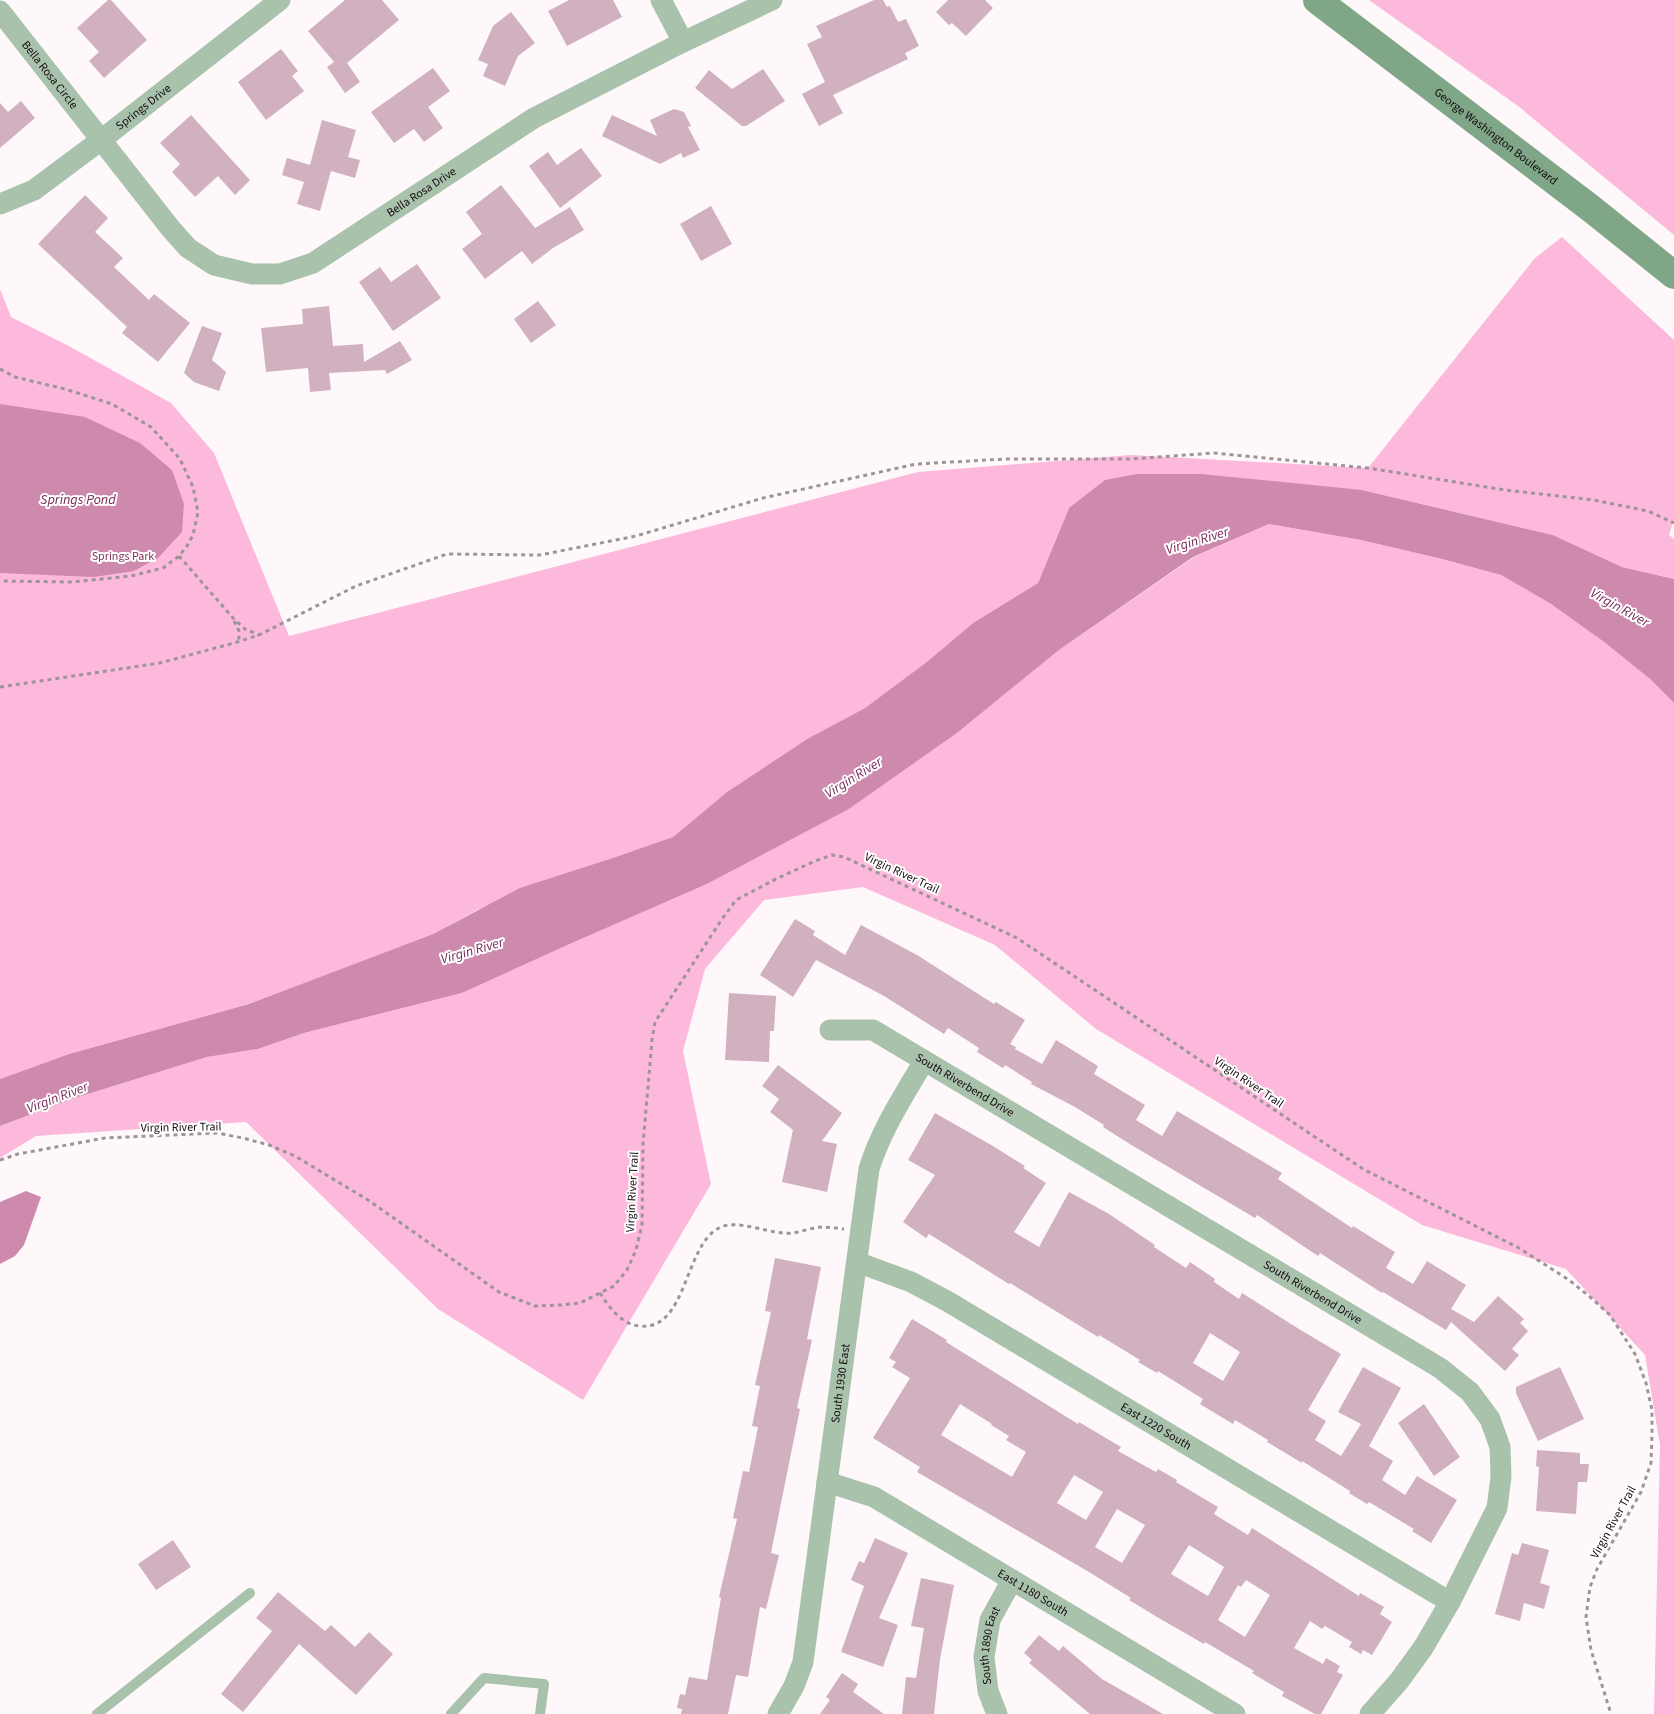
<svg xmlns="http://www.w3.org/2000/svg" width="1674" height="1714" viewBox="0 0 1674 1714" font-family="'Source Sans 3',sans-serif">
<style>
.green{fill:#fcb9db}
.water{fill:#cd8aad}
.building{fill:#d1b0c0;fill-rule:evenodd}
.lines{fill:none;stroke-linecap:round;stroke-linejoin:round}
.path{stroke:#9d9498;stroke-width:3;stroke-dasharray:4 4;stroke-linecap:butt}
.service{stroke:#a8c2ac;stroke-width:10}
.minor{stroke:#a8c2ac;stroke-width:21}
.secondary{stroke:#7fa686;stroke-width:28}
.labels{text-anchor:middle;stroke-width:4;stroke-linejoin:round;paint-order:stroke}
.street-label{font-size:12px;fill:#14090f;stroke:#fff}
.park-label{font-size:12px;fill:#81315f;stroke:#fff}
.water-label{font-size:14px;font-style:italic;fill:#782958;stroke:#fff}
</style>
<rect width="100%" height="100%" fill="#fff8fb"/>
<path class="green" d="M 1369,0 L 1674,0 L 1674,235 L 1518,106 Z
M 1562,237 L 1674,340 L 1674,519 L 1669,535 L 1674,539 L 1674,579 L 1622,567 L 1553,535 L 1362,490 L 1069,508 L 1038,583 L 973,623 L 928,661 L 865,708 L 807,739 L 727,792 L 673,837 L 477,910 L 433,934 L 249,1004 L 69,1054 L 0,1079 L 0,289 L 11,317 L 67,345 L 171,403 L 214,453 L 289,636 L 918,472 L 1131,455 L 1368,468 L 1535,258 Z
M 1269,524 L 1361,540 L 1442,559 L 1501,575 L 1551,604 L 1604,642 L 1650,679 L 1674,703 L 1674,1714 L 1654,1714 L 1660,1445 L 1645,1355 L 1566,1269 L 1422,1225 L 1096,1029 L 995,945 L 863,887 L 764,900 L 705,969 L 683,1051 L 711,1184 L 583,1400 L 438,1309 L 246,1122 L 36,1136 L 0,1158 L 0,1126 L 75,1098 L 207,1057 L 258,1049 L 304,1033 L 462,993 L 572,943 L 707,884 L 849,809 L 957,733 L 1059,650 L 1194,557 Z"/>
<path class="water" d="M 0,404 L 85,417 L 140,443 L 172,470 L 184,504 L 182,532 L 159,557 L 134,571 L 94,577 L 0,573 Z
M 1137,474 L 1201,474 L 1362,490 L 1553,535 L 1622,567 L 1674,579 L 1674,703 L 1650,679 L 1604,642 L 1551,604 L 1501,575 L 1442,559 L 1361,540 L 1269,524 L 1193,557 L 1059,650 L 957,733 L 849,809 L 707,884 L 572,943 L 462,993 L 304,1033 L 258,1049 L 207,1057 L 75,1098 L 0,1126 L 0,1079 L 69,1054 L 249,1004 L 433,934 L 520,888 L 616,857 L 673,837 L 727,792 L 807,739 L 865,708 L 928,661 L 973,623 L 1038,583 L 1069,508 L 1105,480 Z
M 26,1191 L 41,1197 L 24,1245 L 15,1256 L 0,1264 L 0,1202 Z"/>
<path class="building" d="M 108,0 L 111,0 L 147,40 L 104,78 L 89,61 L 99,52 L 77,28 Z
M 345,0 L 382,0 L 399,20 L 347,63 L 360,82 L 345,93 L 327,67 L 334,62 L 308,31 Z
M 569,0 L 613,0 L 622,17 L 567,46 L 548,11 Z
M 874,0 L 883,0 L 887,7 L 890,6 L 898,22 L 906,19 L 919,46 L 905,53 L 908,59 L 833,95 L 843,113 L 819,126 L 802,94 L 825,82 L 807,44 L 822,37 L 816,26 Z
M 948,0 L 985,0 L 993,8 L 966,36 L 952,23 L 949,25 L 936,12 Z
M 511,12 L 535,43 L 518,56 L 505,86 L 483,76 L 488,64 L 478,60 L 493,26 Z
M 281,49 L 298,71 L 292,76 L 304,91 L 266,120 L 238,82 Z
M 433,68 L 450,91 L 428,107 L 443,128 L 424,142 L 414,129 L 394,143 L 371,112 Z
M 763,69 L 785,101 L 746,126 L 742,126 L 695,88 L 709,70 L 732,89 Z
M 21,101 L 35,118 L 0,148 L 0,103 L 8,112 Z
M 674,109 L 684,112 L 691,126 L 688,127 L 700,150 L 683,158 L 681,153 L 660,164 L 602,136 L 612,115 L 657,136 L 650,120 Z
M 191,115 L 250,180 L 235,195 L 218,176 L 195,197 L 172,172 L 180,164 L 160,143 Z
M 322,120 L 356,130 L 348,157 L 360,160 L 355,178 L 331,171 L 320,211 L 297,204 L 304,182 L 282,175 L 287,158 L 310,165 Z
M 581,148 L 602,176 L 560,208 L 529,166 L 548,152 L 557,165 Z
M 501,185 L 535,228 L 570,207 L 584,230 L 553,248 L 532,264 L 522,251 L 485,279 L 462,249 L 482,234 L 466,212 Z
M 85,195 L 108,218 L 95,232 L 123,258 L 114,267 L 149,300 L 154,294 L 190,323 L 158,362 L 122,333 L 127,327 L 38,244 Z
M 711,206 L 732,244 L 701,261 L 680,224 Z
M 417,264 L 441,298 L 393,331 L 359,282 L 380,267 L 391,282 Z
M 538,301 L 556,325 L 531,343 L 514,319 Z
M 329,306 L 333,346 L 363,344 L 364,362 L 400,341 L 412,360 L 387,374 L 385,370 L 329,373 L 331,390 L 310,392 L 308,368 L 266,372 L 261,328 L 303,324 L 302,309 Z
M 202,326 L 222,333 L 212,360 L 226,372 L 219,391 L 194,382 L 184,373 Z
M 795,919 L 815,931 L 813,935 L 845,955 L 861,925 L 917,955 L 994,1004 L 996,1002 L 1025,1020 L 1010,1044 L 1016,1047 L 1015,1049 L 1042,1064 L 1056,1040 L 1098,1066 L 1094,1074 L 1145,1105 L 1136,1120 L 1162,1136 L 1177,1111 L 1282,1173 L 1278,1179 L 1352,1228 L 1353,1226 L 1395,1252 L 1386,1268 L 1413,1284 L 1427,1261 L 1466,1285 L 1451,1309 L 1474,1322 L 1498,1296 L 1524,1319 L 1520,1323 L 1528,1331 L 1512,1349 L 1519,1355 L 1505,1371 L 1451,1322 L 1446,1330 L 1383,1292 L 1382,1293 L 1320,1253 L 1318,1256 L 1257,1215 L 1255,1218 L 1133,1146 L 1103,1127 L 1104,1125 L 1075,1107 L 1031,1084 L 1032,1082 L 1005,1065 L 1003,1068 L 977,1052 L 979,1048 L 948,1028 L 944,1034 L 884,996 L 816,960 L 793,997 L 760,975 Z
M 729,993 L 776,996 L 774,1031 L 770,1031 L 769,1062 L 725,1060 Z
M 778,1065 L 842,1113 L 822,1141 L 837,1144 L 827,1192 L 782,1182 L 793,1130 L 770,1112 L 779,1099 L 762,1086 Z
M 935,1113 L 993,1146 L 1025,1166 L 1023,1168 L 1046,1183 L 1014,1232 L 1039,1247 L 1069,1192 L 1109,1214 L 1155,1245 L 1154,1247 L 1186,1268 L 1190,1262 L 1215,1279 L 1214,1282 L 1239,1299 L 1242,1293 L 1299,1329 L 1341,1354 L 1308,1410 L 1326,1421 L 1315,1440 L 1341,1456 L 1361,1424 L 1338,1412 L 1363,1367 L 1401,1388 L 1369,1446 L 1393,1461 L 1382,1480 L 1405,1495 L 1417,1476 L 1457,1500 L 1431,1543 L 1412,1531 L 1414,1529 L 1369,1502 L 1367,1504 L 1349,1493 L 1350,1491 L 1302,1461 L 1302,1463 L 1267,1442 L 1268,1440 L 1235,1420 L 1233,1424 L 1200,1404 L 1203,1399 L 1158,1371 L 1157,1373 L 1138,1362 L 1140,1360 L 1099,1335 L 1098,1337 L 1010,1283 L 1009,1284 L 929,1234 L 926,1238 L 903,1222 L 935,1175 L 908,1160 ZM 1210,1333 L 1240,1352 L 1223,1381 L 1193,1363 Z
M 775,1258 L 821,1267 L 807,1339 L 812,1340 L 797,1408 L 800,1409 L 771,1553 L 779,1555 L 766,1609 L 760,1607 L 748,1677 L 736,1675 L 728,1714 L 681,1714 L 682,1709 L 677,1708 L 680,1694 L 685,1695 L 689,1677 L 707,1680 L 721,1598 L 719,1597 L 737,1519 L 733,1518 L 743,1471 L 749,1472 L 758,1427 L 752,1426 L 760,1386 L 755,1385 L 771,1312 L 765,1311 Z
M 912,1319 L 947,1340 L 946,1342 L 1078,1424 L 1079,1422 L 1121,1447 L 1118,1451 L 1156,1472 L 1158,1469 L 1177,1480 L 1176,1482 L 1218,1507 L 1214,1514 L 1248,1535 L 1252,1528 L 1359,1596 L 1360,1593 L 1384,1607 L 1380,1614 L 1392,1622 L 1372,1655 L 1363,1650 L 1361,1654 L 1349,1647 L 1352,1642 L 1325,1626 L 1322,1629 L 1310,1621 L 1294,1648 L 1323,1664 L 1326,1658 L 1340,1666 L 1337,1672 L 1343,1675 L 1321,1714 L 1315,1714 L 1282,1696 L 1284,1692 L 1252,1673 L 1254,1671 L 1205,1642 L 1204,1644 L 1157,1617 L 1129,1600 L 1131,1598 L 1089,1572 L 917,1472 L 920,1467 L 873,1438 L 910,1378 L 892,1367 L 896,1362 L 889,1358 ZM 960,1404 L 992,1424 L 991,1425 L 1009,1436 L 1006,1440 L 1026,1452 L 1012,1477 L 941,1435 ZM 1074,1475 L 1103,1492 L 1086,1520 L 1057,1503 ZM 1117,1509 L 1145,1525 L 1122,1563 L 1095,1547 ZM 1189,1545 L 1224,1567 L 1208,1596 L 1171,1574 ZM 1246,1580 L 1270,1595 L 1245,1637 L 1218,1620 L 1238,1585 L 1241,1587 Z
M 1560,1367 L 1584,1419 L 1538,1441 L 1516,1393 L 1516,1387 Z
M 1424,1404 L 1460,1457 L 1434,1476 L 1398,1423 Z
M 1537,1450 L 1580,1453 L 1580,1464 L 1589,1464 L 1587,1482 L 1578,1482 L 1576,1514 L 1536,1511 L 1539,1467 L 1536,1466 Z
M 875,1538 L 908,1553 L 879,1618 L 898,1625 L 883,1667 L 841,1652 L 864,1586 L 851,1580 L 859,1561 L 864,1563 Z
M 173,1540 L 191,1567 L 156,1590 L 138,1564 Z
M 1522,1543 L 1549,1550 L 1540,1583 L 1550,1586 L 1544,1609 L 1524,1603 L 1520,1621 L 1495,1614 L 1512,1553 L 1518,1555 Z
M 921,1578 L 954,1585 L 940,1659 L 934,1714 L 902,1714 L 906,1677 L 916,1678 L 924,1628 L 911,1626 Z
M 278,1592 L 325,1631 L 331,1625 L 355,1647 L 369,1632 L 393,1654 L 356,1695 L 299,1644 L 243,1712 L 221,1694 L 272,1631 L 256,1618 Z
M 1039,1635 L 1059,1651 L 1063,1646 L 1102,1679 L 1163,1714 L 1090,1714 L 1029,1663 L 1032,1660 L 1024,1653 Z
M 842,1673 L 858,1684 L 853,1692 L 884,1714 L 820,1714 L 830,1700 L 826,1697 Z"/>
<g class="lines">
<path class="path" d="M 0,369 L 15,377 L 65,389 L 112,404 L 151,427 L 180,459 L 193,487 L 198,512 L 193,535 L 187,546 L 179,556 L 163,568 L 131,576 L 72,582 L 0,581
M 179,556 L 233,618 L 245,629 L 259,635
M 234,621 L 239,631 L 239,638 L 235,642
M 0,687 L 160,663 L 234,643 L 259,635 L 356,586 L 447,554 L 540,555 L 636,536 L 763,498 L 916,464 L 1005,459 L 1131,459 L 1214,453 L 1368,468 L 1505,490 L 1594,500 L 1648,511 L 1674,523
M 0,1160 L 18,1154 L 105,1138 L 217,1133 L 243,1138 L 269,1145 L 295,1156 L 368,1200 L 499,1292 L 535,1306 L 561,1305 L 580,1303 L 614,1286 L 627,1270 L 636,1250 L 642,1225 L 643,1144 L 652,1040 L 655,1022 L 722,919 L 736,900 L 778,878 L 815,861 L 832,855 L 844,857 L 1017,938 L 1363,1169 L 1519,1248 L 1569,1280 L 1589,1296 L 1610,1315 L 1635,1354 L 1646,1383 L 1652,1410 L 1652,1433 L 1651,1463 L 1641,1492 L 1597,1569 L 1590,1587 L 1586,1617 L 1591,1650 L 1611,1714
M 600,1293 C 609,1307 622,1325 640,1326 C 687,1331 684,1246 719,1228 C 735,1219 766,1232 783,1233 C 795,1235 808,1228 821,1227 C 828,1227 836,1228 844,1229"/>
<path class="service" d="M 97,1714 L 250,1593
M 451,1714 L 484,1678 L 544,1684 L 540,1714"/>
<g class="minor">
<path d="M 661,0 L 683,42"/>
<path id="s1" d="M 0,11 L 171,229 L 188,248 L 214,265 L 252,274 L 280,274 L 313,263 L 534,118 L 683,42 L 772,0"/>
<path id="s2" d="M 0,204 L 34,190 L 101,140 L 280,0"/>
<path id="s3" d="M 830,1030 L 873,1030 L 1440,1368 L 1470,1392 L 1490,1419 L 1500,1447 L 1501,1477 L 1497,1508 L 1450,1602 L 1423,1648 L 1399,1681 L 1370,1714"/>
<path id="s4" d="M 857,1262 L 911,1282 L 947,1301 L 1450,1602"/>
<path id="s5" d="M 827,1482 L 874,1497 L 1235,1714"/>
<path id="s6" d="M 778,1714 L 794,1686 L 803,1662 L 869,1169 C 881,1130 903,1097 924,1061"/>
<path id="s7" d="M 997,1714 L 988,1691 L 984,1657 L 990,1620 L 1012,1580"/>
</g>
<path class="secondary" id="s8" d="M 1317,0 L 1589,207 L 1674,275"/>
</g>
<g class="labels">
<g class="street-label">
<text dy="4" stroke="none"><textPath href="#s1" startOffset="81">Bella Rosa Circle</textPath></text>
<text dy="4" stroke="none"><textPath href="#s2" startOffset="174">Springs Drive</textPath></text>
<text dy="4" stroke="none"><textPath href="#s8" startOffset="225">George Washington Boulevard</textPath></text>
<text dy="4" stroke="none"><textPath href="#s1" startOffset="565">Bella Rosa Drive</textPath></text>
<text transform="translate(902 873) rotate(25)" y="4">Virgin River Trail</text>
<text transform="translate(1249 1082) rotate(34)" y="4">Virgin River Trail</text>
<text dy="4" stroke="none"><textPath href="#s3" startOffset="150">South Riverbend Drive</textPath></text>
<text transform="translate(181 1127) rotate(-1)" y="4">Virgin River Trail</text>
<text transform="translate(632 1192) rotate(-87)" y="4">Virgin River Trail</text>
<text dy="4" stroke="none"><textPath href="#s3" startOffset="555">South Riverbend Drive</textPath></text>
<text dy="4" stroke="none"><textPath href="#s6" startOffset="339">South 1930 East</textPath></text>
<text dy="4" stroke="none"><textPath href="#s4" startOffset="342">East 1220 South</textPath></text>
<text transform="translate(1613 1522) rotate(-61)" y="4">Virgin River Trail</text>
<text dy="4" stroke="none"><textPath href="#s5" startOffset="235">East 1180 South</textPath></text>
<text dy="4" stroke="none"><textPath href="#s7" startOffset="71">South 1890 East</textPath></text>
</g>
<g class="park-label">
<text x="123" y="560">Springs Park</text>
</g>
<g class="water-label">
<text x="78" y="504">Springs Pond</text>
<text transform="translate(1197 540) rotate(-17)" y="5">Virgin River</text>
<text transform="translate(1620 607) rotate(29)" y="5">Virgin River</text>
<text transform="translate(853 777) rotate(-32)" y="5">Virgin River</text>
<text transform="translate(472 950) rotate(-16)" y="5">Virgin River</text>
<text transform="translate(57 1097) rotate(-21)" y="5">Virgin River</text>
</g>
</g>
</svg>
